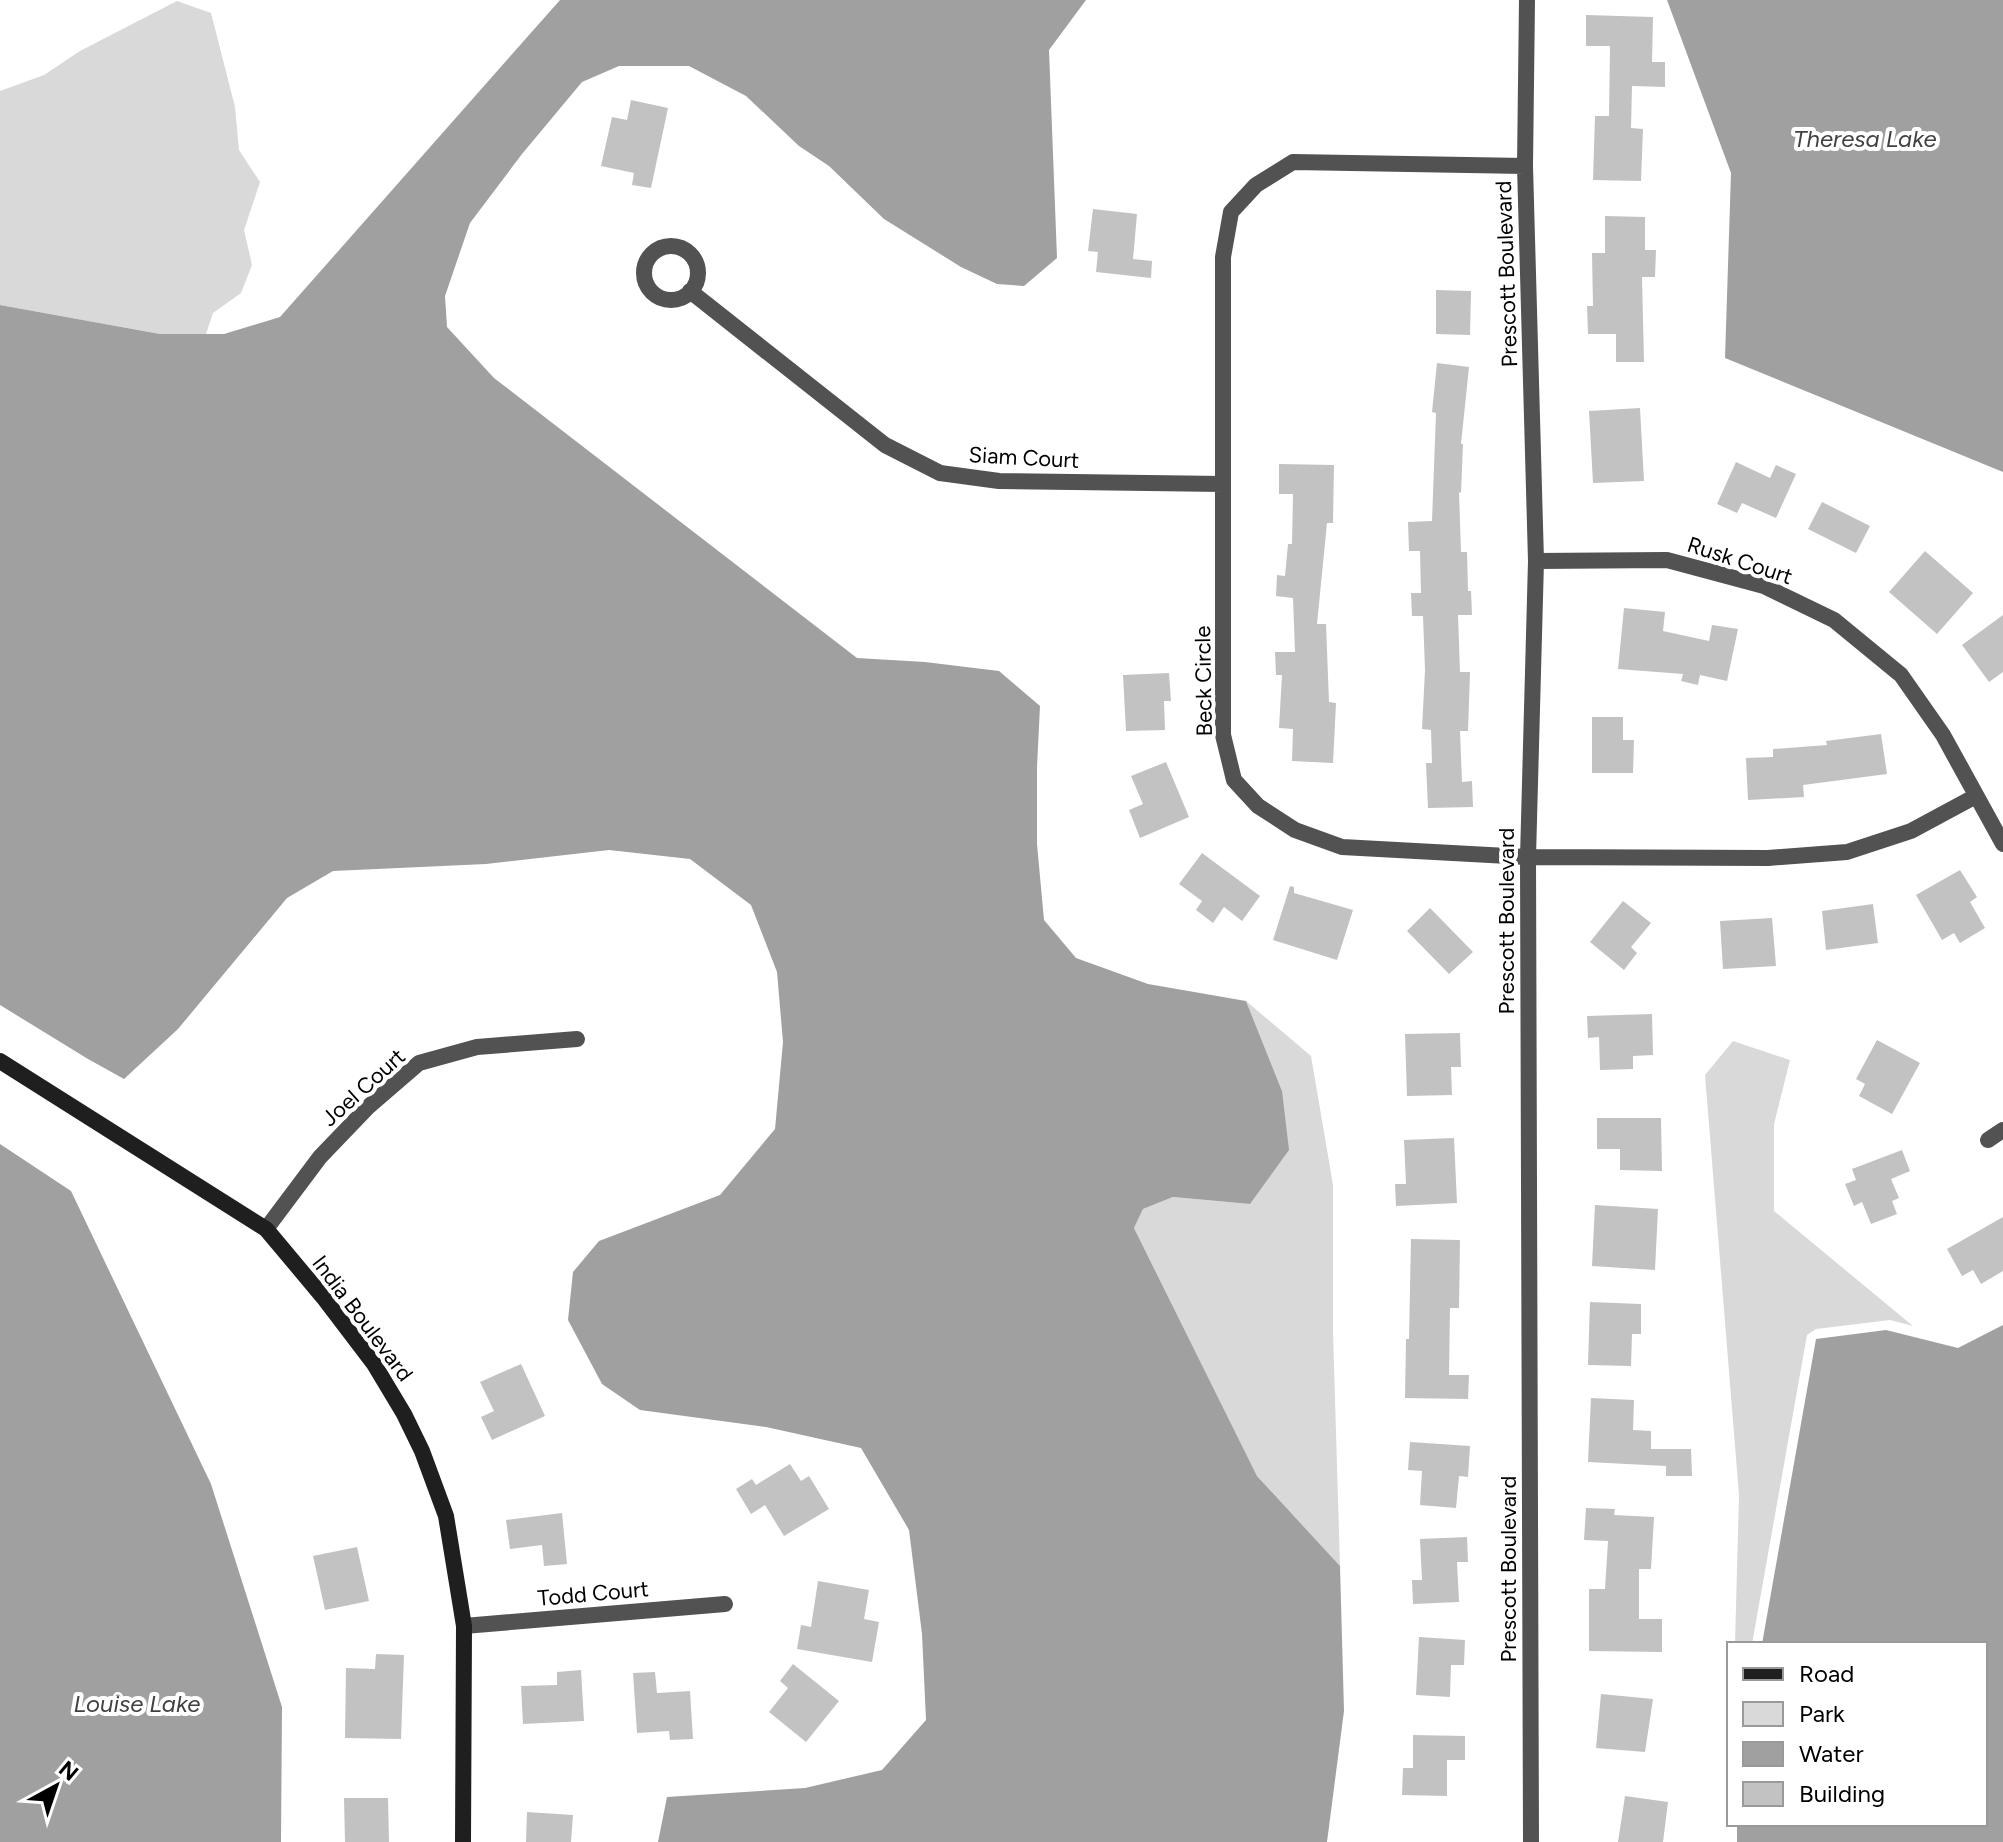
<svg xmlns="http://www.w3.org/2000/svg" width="2003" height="1842" viewBox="0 0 2003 1842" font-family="Figtree,sans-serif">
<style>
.green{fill:#d9d9d9}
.water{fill:#a0a0a0}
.building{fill:#c2c2c2}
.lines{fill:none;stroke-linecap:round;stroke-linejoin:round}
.street{stroke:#525252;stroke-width:16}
.secondary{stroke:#1f1f1f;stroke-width:16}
.labels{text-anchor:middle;stroke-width:8;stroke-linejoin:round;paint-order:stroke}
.street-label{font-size:22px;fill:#000;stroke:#fff}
.water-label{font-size:24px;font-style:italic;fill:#414141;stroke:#fff}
</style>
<rect width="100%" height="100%" fill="#fff"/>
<path class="green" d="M 177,1 L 211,13 L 235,107 L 239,150 L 260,182 L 244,230 L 252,265 L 241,293 L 213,313 L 206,334 L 160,334 L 0,305 L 0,91 L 44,75 L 80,51 Z
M 1246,1001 L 1311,1056 L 1333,1185 L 1333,1332 L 1340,1566 L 1257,1476 L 1134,1228 L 1143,1209 L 1173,1197 L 1250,1204 L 1282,1091 Z
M 1733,1041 L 1790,1060 L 1774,1124 L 1774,1211 L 1913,1326 L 1890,1320 L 1816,1329 L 1807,1335 L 1752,1644 L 1735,1644 L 1739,1495 L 1705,1075 Z"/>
<path class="water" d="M 560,0 L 1086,0 L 1049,50 L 1057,258 L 1024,286 L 997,284 L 961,267 L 884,219 L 829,166 L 799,146 L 746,96 L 689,66 L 619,66 L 582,82 L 522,154 L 470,223 L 445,296 L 447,327 L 494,378 L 857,658 L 925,662 L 999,671 L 1040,706 L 1037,767 L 1037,844 L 1044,920 L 1076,958 L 1148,984 L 1246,1001 L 1282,1091 L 1289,1150 L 1250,1204 L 1173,1197 L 1143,1209 L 1134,1228 L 1257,1476 L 1340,1566 L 1344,1711 L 1327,1842 L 658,1842 L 667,1797 L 805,1788 L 882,1770 L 926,1720 L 922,1634 L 909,1530 L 861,1448 L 766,1427 L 640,1410 L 602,1384 L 568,1320 L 573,1272 L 599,1241 L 720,1195 L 775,1129 L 783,1042 L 777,972 L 751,905 L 690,859 L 609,850 L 486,864 L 333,871 L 287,898 L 178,1029 L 124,1079 L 88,1059 L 0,1005 L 0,305 L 160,334 L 224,334 L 280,317 Z
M 1667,0 L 2003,0 L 2003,472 L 1725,358 L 1731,173 Z
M 0,1144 L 71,1191 L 211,1484 L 282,1707 L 281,1842 L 0,1842 Z
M 2003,1325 L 2003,1842 L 1737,1842 L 1737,1824 L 1985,1824 L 1985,1644 L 1762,1644 L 1816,1339 L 1886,1330 L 1958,1348 Z"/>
<path class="building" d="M 1586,15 L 1653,17 L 1652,62 L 1665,62 L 1665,87 L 1632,86 L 1631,128 L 1643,129 L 1641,181 L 1593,180 L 1595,116 L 1609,116 L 1610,46 L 1586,46 Z
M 631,100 L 668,108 L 651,188 L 632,185 L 634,173 L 601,166 L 612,117 L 627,120 Z
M 1093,209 L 1137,214 L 1133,259 L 1152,261 L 1151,278 L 1096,272 L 1098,252 L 1088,251 Z
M 1605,216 L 1645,217 L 1645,250 L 1656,250 L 1655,277 L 1642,277 L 1644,362 L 1616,362 L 1616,334 L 1588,334 L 1587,306 L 1593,306 L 1592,253 L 1605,253 Z
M 1436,290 L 1471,291 L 1470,335 L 1436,334 Z
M 1437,363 L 1469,367 L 1461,444 L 1463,444 L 1461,493 L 1459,492 L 1461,552 L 1467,552 L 1468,591 L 1471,591 L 1472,615 L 1458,615 L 1460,672 L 1470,672 L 1468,731 L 1460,731 L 1462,782 L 1472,781 L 1473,807 L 1428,808 L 1426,763 L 1432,763 L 1431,730 L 1422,729 L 1425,670 L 1423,616 L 1412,616 L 1411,593 L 1421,593 L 1420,551 L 1409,551 L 1408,522 L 1432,521 L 1436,413 L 1432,412 Z
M 1640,408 L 1644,481 L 1593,483 L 1589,411 Z
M 1736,462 L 1770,478 L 1776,465 L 1796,474 L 1776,518 L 1742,503 L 1737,513 L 1717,504 Z
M 1279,464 L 1334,465 L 1333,523 L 1327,523 L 1317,624 L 1326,624 L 1329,702 L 1336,703 L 1333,763 L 1292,761 L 1293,729 L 1279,728 L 1282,675 L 1276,675 L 1275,652 L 1295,652 L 1293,598 L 1276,596 L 1277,575 L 1285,576 L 1288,544 L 1292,544 L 1293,494 L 1279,494 Z
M 1822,502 L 1870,526 L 1856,553 L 1808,529 Z
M 1925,551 L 1973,593 L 1937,634 L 1889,592 Z
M 1624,608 L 1665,612 L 1663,631 L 1709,641 L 1712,625 L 1738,629 L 1727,681 L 1700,675 L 1698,685 L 1681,681 L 1683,674 L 1618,669 Z
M 2003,615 L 2003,672 L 1989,682 L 1962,645 Z
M 1169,673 L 1171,701 L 1164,701 L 1165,730 L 1126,731 L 1123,675 Z
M 1592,717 L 1623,717 L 1623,740 L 1634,740 L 1633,773 L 1592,773 Z
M 1881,734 L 1887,774 L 1803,785 L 1804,797 L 1748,800 L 1746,758 L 1773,757 L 1773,749 L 1827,745 L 1826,741 Z
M 1166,762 L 1189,817 L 1140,838 L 1129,810 L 1143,804 L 1131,776 Z
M 1202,853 L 1260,896 L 1242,921 L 1224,907 L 1213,923 L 1196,910 L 1202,901 L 1179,884 Z
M 1960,870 L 1977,897 L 1970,902 L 1985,928 L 1960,943 L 1954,933 L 1942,940 L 1916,895 Z
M 1290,886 L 1294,887 L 1294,893 L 1353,910 L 1337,960 L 1273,940 Z
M 1623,901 L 1651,923 L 1631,947 L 1637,953 L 1624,970 L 1590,942 Z
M 1873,904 L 1878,943 L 1826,950 L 1822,911 Z
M 1430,908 L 1473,952 L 1449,974 L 1407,931 Z
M 1772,918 L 1776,966 L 1723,969 L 1720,921 Z
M 1652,1014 L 1653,1055 L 1633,1056 L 1633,1069 L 1600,1070 L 1599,1037 L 1588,1038 L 1587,1016 Z
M 1460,1033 L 1461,1067 L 1451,1067 L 1452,1095 L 1407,1096 L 1405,1034 Z
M 1877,1040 L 1920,1063 L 1892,1114 L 1859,1096 L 1865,1084 L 1856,1079 Z
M 1597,1118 L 1661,1118 L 1662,1171 L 1620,1170 L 1620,1149 L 1597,1149 Z
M 1454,1138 L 1457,1203 L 1396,1206 L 1395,1184 L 1406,1184 L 1404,1140 Z
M 1902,1150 L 1910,1171 L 1891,1179 L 1899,1198 L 1892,1201 L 1897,1214 L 1871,1224 L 1862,1202 L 1854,1206 L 1845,1184 L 1856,1180 L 1852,1169 Z
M 1595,1205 L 1658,1209 L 1655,1270 L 1592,1266 Z
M 2003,1217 L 2003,1271 L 1981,1284 L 1973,1270 L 1962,1276 L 1947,1249 Z
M 1411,1239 L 1460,1240 L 1459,1308 L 1450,1308 L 1449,1375 L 1469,1375 L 1468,1399 L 1405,1398 L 1406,1339 L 1409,1339 Z
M 1590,1302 L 1641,1304 L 1641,1334 L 1632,1334 L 1631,1366 L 1588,1365 Z
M 521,1364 L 545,1416 L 492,1440 L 481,1417 L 494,1411 L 480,1382 Z
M 1591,1398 L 1634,1400 L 1633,1430 L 1651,1431 L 1651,1449 L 1691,1449 L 1692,1476 L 1666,1476 L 1666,1466 L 1588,1462 Z
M 1410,1442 L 1470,1446 L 1468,1477 L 1459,1476 L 1456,1508 L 1420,1505 L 1422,1471 L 1408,1470 Z
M 790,1464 L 801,1481 L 809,1476 L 829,1509 L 784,1536 L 765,1505 L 751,1514 L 736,1489 L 752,1479 L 756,1485 Z
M 1586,1508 L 1615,1509 L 1614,1515 L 1654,1517 L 1651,1569 L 1639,1569 L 1639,1619 L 1662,1619 L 1662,1652 L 1589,1651 L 1589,1589 L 1605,1589 L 1608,1541 L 1584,1540 Z
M 562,1513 L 567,1564 L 544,1566 L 542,1545 L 510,1549 L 506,1520 Z
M 1467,1537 L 1468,1562 L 1457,1562 L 1459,1602 L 1413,1604 L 1412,1580 L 1422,1580 L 1420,1539 Z
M 357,1547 L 369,1601 L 325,1610 L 313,1556 Z
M 818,1581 L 869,1590 L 864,1619 L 879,1622 L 872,1662 L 797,1649 L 801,1625 L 811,1627 Z
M 1419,1637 L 1465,1640 L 1464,1665 L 1451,1665 L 1450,1697 L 1416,1695 Z
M 376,1654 L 404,1655 L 401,1739 L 345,1738 L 346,1668 L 375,1669 Z
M 793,1664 L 839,1701 L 806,1742 L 769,1712 L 788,1688 L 780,1681 Z
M 581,1670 L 584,1721 L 523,1724 L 521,1686 L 557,1685 L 557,1672 Z
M 655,1672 L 657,1693 L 690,1691 L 693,1739 L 670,1740 L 669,1731 L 637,1733 L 633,1673 Z
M 1601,1694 L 1653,1699 L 1645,1752 L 1596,1748 Z
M 1413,1735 L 1465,1736 L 1465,1760 L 1447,1760 L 1447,1796 L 1402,1795 L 1403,1768 L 1413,1768 Z
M 1625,1796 L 1668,1802 L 1663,1842 L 1618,1842 Z
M 344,1798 L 388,1798 L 389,1842 L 345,1842 Z
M 527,1812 L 573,1815 L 571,1842 L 526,1842 Z"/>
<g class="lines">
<path class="street" d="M 1527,0 L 1525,166 L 1536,561 L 1528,857 L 1531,1842
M 1525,166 L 1293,162 L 1256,185 L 1231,212 L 1223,257 L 1223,735 L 1234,780 L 1258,806 L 1295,830 L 1342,847 L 1528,857 L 1768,858 L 1847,852 L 1911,831 L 1976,796
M644 273a27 27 0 1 1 54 0a27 27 0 1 1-54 0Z
M 690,291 L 885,445 L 940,473 L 999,481 L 1223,484
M 1536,561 L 1667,560 L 1764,586 L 1834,620 L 1901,675 L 1943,735 L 2003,844
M 1988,1140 L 2003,1130
M 266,1229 L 320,1157 L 368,1107 L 419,1063 L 477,1047 L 577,1039
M 464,1626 L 725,1604"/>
<path class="secondary" d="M 0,1061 L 266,1229 L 323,1297 L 374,1364 L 404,1414 L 422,1451 L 446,1516 L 464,1626 L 463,1842"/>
</g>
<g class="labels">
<g class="street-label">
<text transform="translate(1506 274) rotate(-92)" y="8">Prescott Boulevard</text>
<text transform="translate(1024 457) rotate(3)" y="8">Siam Court</text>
<text transform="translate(1740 560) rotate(18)" y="8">Rusk Court</text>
<text transform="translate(1203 681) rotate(-91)" y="8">Beck Circle</text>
<text transform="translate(1506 921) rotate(-90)" y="8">Prescott Boulevard</text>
<text transform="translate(363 1087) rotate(-42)" y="8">Joel Court</text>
<text transform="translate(363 1318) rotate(53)" y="8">India Boulevard</text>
<text transform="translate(1508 1569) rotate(-90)" y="8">Prescott Boulevard</text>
<text transform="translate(593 1593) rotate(-5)" y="8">Todd Court</text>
</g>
<g class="water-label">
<text x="1865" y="147">Theresa Lake</text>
<text x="137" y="1712">Louise Lake</text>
</g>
</g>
<rect x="1727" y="1642" width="260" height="184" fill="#ffffff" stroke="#999999" stroke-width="2"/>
<rect x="1743" y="1668" width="40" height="12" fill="#1f1f1f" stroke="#999999" stroke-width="2"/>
<text x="1799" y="1682" font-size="24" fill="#000000">Road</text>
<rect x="1743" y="1702" width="40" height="24" fill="#d9d9d9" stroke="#999999" stroke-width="2"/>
<text x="1799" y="1722" font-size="24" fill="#000000">Park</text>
<rect x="1743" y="1742" width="40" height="24" fill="#a0a0a0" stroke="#999999" stroke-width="2"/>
<text x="1799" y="1762" font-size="24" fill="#000000">Water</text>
<rect x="1743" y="1782" width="40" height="24" fill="#c2c2c2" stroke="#999999" stroke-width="2"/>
<text x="1799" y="1802" font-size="24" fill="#000000">Building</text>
<g transform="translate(56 1786) rotate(40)" stroke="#ffffff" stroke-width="6" paint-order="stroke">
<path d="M0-6L14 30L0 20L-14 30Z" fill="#000000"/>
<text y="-12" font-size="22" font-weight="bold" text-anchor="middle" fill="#000000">N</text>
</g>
</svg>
